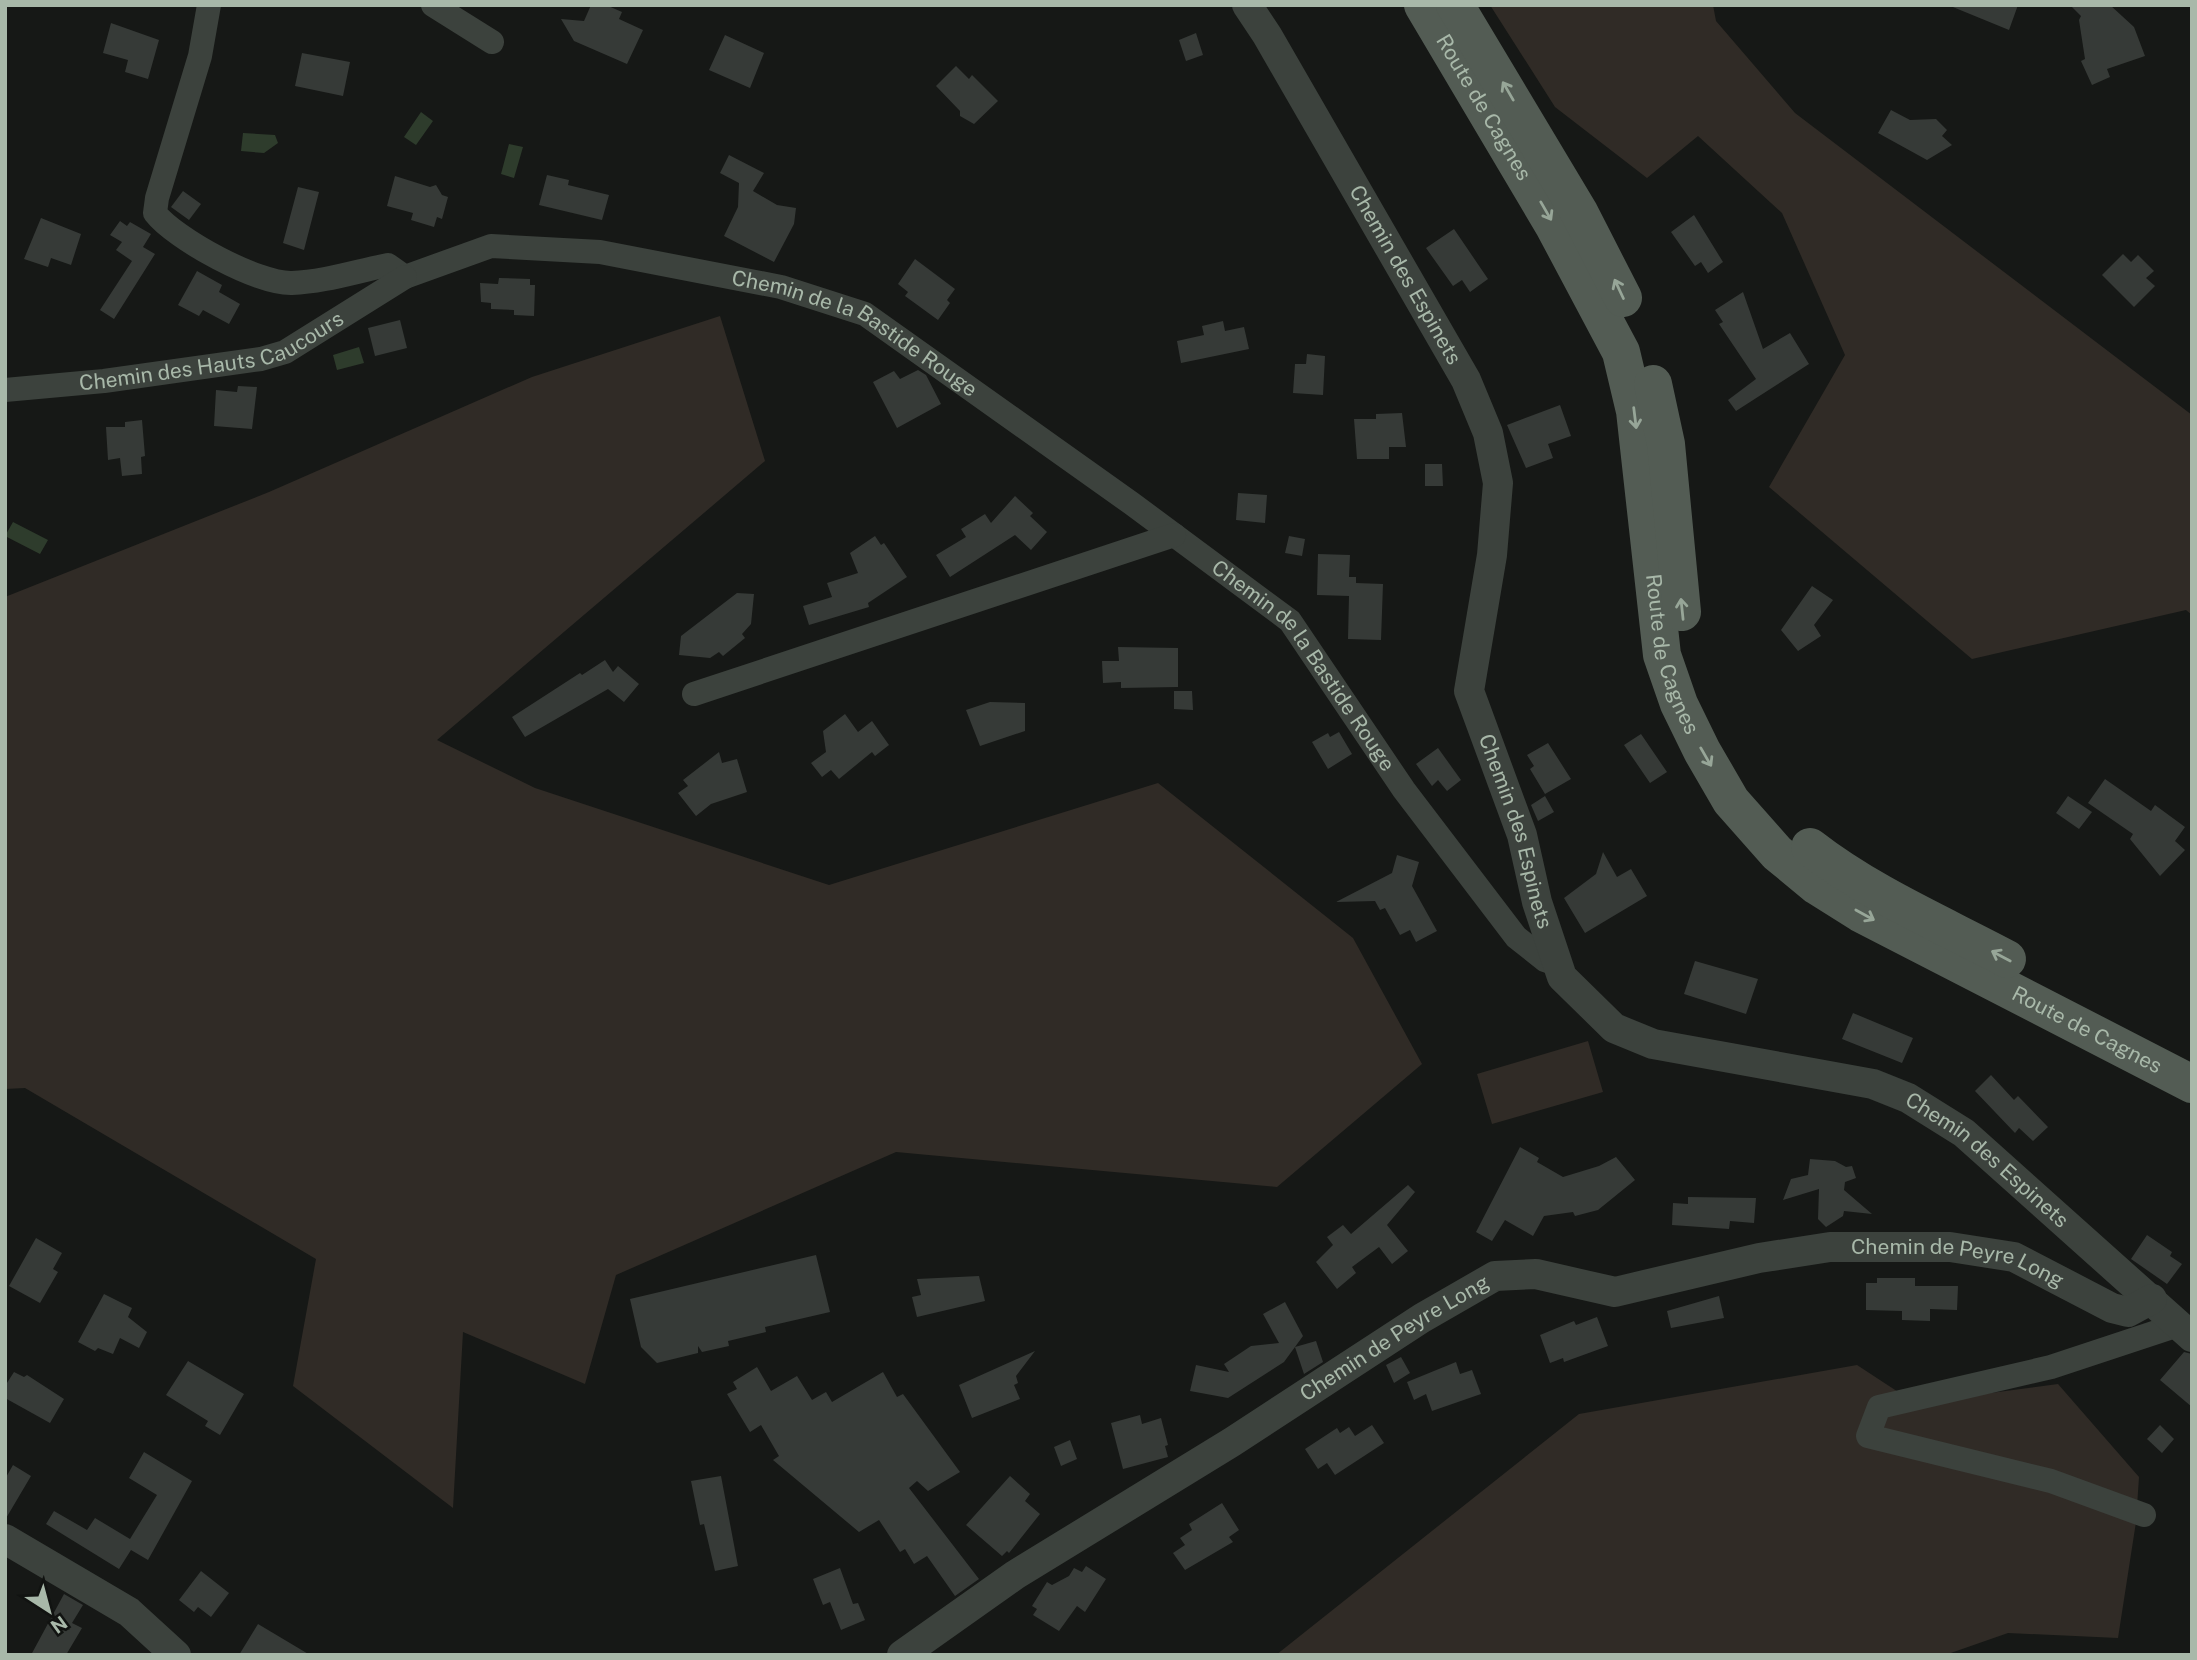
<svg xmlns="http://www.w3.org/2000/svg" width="2197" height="1660" viewBox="0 0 2197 1660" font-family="'Public Sans',sans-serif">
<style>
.green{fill:#302b26}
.water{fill:#2e3c2c}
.building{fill:#363a37}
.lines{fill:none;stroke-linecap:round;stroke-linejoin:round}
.minor{stroke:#3c423d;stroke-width:24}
.tertiary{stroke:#3c423d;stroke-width:30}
.primary{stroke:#535c54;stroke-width:38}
.oneway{stroke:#97a698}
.labels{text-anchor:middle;stroke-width:5;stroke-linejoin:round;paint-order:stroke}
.street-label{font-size:21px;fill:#a8b8a9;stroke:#111311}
</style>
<rect width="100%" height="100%" fill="#161816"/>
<path class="green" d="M 1490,5 L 1713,5 L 1716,21 L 1795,113 L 2192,415 L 2192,615 L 2186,610 L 1972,659 L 1769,487 L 1845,355 L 1782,213 L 1698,136 L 1647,178 L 1555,107 Z
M 720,316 L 765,461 L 437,740 L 535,788 L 829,885 L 1158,783 L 1353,938 L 1422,1064 L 1277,1187 L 896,1152 L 616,1275 L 585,1384 L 463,1332 L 453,1508 L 293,1386 L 316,1259 L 25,1088 L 5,1089 L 5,597 L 269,492 L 532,377 Z
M 1588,1041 L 1603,1092 L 1492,1124 L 1477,1074 Z
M 1857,1365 L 1915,1403 L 2058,1384 L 2139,1477 L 2136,1522 L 2118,1638 L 2008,1633 L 1945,1655 L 1276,1655 L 1579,1414 Z"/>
<path class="water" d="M 421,112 L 433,121 L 416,145 L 404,137 Z
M 243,133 L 275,135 L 278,143 L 264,153 L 241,151 Z
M 509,144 L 523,147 L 514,178 L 501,174 Z
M 359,347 L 364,363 L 337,370 L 333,355 Z
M 13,522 L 48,540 L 40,554 L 5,536 Z"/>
<path class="building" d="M 591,5 L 606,5 L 622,12 L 619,19 L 643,30 L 627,64 L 574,41 L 561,19 L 584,21 Z
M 1948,5 L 2018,5 L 2009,30 Z
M 2070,5 L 2110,5 L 2134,27 L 2145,56 L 2107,69 L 2110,77 L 2092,85 L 2081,61 L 2085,59 L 2079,20 L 2081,16 Z
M 111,23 L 159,40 L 148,79 L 125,72 L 128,60 L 103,53 Z
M 1196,33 L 1203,55 L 1186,61 L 1179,40 Z
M 725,35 L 764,53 L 750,88 L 709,70 Z
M 302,53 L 350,62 L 343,96 L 295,86 Z
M 956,66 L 969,79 L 972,75 L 998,101 L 974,124 L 960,116 L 960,111 L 936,86 Z
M 1891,110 L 1910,120 L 1936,119 L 1947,130 L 1942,136 L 1952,145 L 1927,160 L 1878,133 Z
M 729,155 L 764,173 L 753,191 L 777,205 L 796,208 L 794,224 L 774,262 L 724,236 L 738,207 L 739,183 L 720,173 Z
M 547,175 L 569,180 L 568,185 L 609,195 L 602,220 L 539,205 Z
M 395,176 L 430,187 L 436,185 L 442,195 L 448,197 L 442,219 L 437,217 L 434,227 L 411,220 L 413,213 L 387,206 Z
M 298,187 L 319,192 L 304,250 L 283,243 Z
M 183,191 L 201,204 L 189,220 L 171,207 Z
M 1694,215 L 1723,262 L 1708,273 L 1701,262 L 1695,266 L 1671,232 Z
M 41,218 L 81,234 L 71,265 L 51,258 L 48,267 L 24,259 Z
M 120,221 L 127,226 L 130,222 L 151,234 L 143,247 L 155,254 L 114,319 L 100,310 L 132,261 L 116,250 L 122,242 L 110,235 Z
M 1454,229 L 1488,279 L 1470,292 L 1462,280 L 1453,286 L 1426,248 Z
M 2123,254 L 2131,262 L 2138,255 L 2154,271 L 2146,278 L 2155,286 L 2134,307 L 2102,275 Z
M 915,259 L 955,289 L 947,300 L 950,303 L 938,320 L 905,296 L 908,292 L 898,284 Z
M 197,271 L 222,285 L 219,292 L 240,304 L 229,324 L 203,310 L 199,316 L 178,305 Z
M 499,278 L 530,279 L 530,285 L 535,285 L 534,316 L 514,315 L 514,310 L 491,309 L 491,303 L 481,302 L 480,283 L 498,284 Z
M 1743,292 L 1763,349 L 1790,333 L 1809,364 L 1736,411 L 1728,400 L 1756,379 L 1719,324 L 1723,322 L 1715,310 Z
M 400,320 L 407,348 L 375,356 L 368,328 Z
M 1223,321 L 1225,331 L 1244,327 L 1249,349 L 1181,363 L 1177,341 L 1204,335 L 1202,326 Z
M 1307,354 L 1325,356 L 1323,395 L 1293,393 L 1295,364 L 1306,364 Z
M 918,370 L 926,375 L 941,404 L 897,428 L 873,382 L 894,371 L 900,379 Z
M 238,386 L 257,387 L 252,429 L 214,426 L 216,390 L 237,392 Z
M 1560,405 L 1571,436 L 1548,444 L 1553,458 L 1526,468 L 1507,425 Z
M 1402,413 L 1406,447 L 1389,447 L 1389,459 L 1357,459 L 1354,419 L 1376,419 L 1376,414 Z
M 142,420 L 145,456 L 141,457 L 142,474 L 122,476 L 120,458 L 108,460 L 106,427 L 125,427 L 125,422 Z
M 1425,464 L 1442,464 L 1443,486 L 1425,486 Z
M 1238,493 L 1267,495 L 1265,523 L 1236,520 Z
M 1015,496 L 1033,513 L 1030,516 L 1047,532 L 1031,550 L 1015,535 L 950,577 L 936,555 L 966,537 L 961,529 L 985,514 L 991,523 Z
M 875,536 L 881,545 L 884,543 L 907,577 L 868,603 L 869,607 L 809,625 L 803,606 L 832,597 L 827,583 L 858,573 L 850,553 Z
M 1289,536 L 1305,539 L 1302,556 L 1285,553 Z
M 1318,554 L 1350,555 L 1349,577 L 1356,577 L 1356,583 L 1383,584 L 1381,640 L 1348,639 L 1349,596 L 1317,595 Z
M 1812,586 L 1833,600 L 1814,625 L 1821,636 L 1798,651 L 1781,630 Z
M 737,593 L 754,594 L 751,624 L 742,634 L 745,638 L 723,656 L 719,652 L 710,658 L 679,655 L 681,636 Z
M 1118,647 L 1178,648 L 1178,687 L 1121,688 L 1121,682 L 1103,683 L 1102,661 L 1119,661 Z
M 605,660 L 613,672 L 618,666 L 639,684 L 624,702 L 608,689 L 525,737 L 512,717 L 580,673 L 582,675 Z
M 1174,691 L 1192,691 L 1193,710 L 1174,709 Z
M 990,702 L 1025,703 L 1025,731 L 980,746 L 966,710 Z
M 845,714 L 858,732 L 872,721 L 889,745 L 875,756 L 872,752 L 839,779 L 831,770 L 822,777 L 811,763 L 826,752 L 823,731 Z
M 1339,732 L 1352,754 L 1328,769 L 1312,742 L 1328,733 L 1330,737 Z
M 1641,734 L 1667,772 L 1650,783 L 1624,745 Z
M 1548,743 L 1571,779 L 1545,794 L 1530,769 L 1534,766 L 1527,755 Z
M 1438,748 L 1461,780 L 1447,791 L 1438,780 L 1432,786 L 1416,764 Z
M 719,752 L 722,763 L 737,759 L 747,792 L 711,804 L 696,816 L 678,793 L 688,786 L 683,780 Z
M 2105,779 L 2151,811 L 2155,805 L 2185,827 L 2175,841 L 2185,850 L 2160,876 L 2130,839 L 2133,834 L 2088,803 Z
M 1545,796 L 1554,812 L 1538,821 L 1531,805 Z
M 2068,796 L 2092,812 L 2079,829 L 2056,813 Z
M 1603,852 L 1617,877 L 1631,869 L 1647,896 L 1585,933 L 1564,898 L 1596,874 Z
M 1397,855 L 1419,862 L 1412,886 L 1437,931 L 1416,942 L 1410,930 L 1400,935 L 1385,908 L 1380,910 L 1375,901 L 1336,902 L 1392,873 Z
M 1695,961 L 1758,979 L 1746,1014 L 1684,994 Z
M 1853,1013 L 1913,1038 L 1902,1063 L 1842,1039 Z
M 1991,1075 L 2014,1100 L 2018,1096 L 2048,1127 L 2033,1141 L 2019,1128 L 2015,1133 L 1975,1091 Z
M 1520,1147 L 1539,1158 L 1537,1162 L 1563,1177 L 1599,1166 L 1616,1157 L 1635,1180 L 1598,1210 L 1575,1216 L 1573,1212 L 1544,1216 L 1533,1236 L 1505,1220 L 1492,1241 L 1476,1232 Z
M 1810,1159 L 1835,1161 L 1846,1167 L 1852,1166 L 1856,1178 L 1845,1182 L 1844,1190 L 1872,1214 L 1844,1211 L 1843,1216 L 1826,1227 L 1818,1219 L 1819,1189 L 1783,1200 L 1791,1179 L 1808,1175 Z
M 1408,1185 L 1415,1192 L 1387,1225 L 1408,1251 L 1392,1264 L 1379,1247 L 1352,1267 L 1356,1273 L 1337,1289 L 1316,1262 L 1333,1245 L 1327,1237 L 1343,1225 L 1351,1234 Z
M 1688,1197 L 1756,1198 L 1754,1223 L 1730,1221 L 1729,1229 L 1672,1225 L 1673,1203 L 1688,1204 Z
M 2147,1235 L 2172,1252 L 2170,1256 L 2182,1264 L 2167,1284 L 2131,1259 Z
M 36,1238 L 62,1253 L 53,1269 L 58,1272 L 40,1303 L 9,1286 Z
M 816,1255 L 830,1312 L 765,1327 L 766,1332 L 728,1341 L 729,1346 L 702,1352 L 698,1346 L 698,1353 L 657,1363 L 641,1347 L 630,1299 Z
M 979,1276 L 985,1301 L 917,1317 L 912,1297 L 921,1295 L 917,1279 Z
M 1877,1278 L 1915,1278 L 1915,1286 L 1958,1286 L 1957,1310 L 1930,1309 L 1930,1321 L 1902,1320 L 1902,1311 L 1866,1310 L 1866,1283 L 1877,1283 Z
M 104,1294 L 132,1308 L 128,1317 L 147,1332 L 139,1348 L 120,1338 L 113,1354 L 98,1348 L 95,1351 L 78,1342 Z
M 1719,1296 L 1724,1318 L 1671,1328 L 1667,1311 Z
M 1285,1302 L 1303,1336 L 1284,1362 L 1228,1398 L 1190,1391 L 1196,1365 L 1229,1372 L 1224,1364 L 1251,1346 L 1279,1343 L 1263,1314 Z
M 1597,1317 L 1608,1346 L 1564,1362 L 1563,1358 L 1550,1363 L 1540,1335 L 1574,1321 L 1576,1325 Z
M 1316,1341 L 1323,1362 L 1304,1374 L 1295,1347 Z
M 1035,1351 L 1016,1376 L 1018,1383 L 1014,1385 L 1020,1399 L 972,1418 L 959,1385 Z
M 2184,1352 L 2192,1354 L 2192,1407 L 2160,1380 Z
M 1401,1357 L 1410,1373 L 1394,1383 L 1386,1365 Z
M 188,1361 L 244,1394 L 220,1435 L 205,1426 L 208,1421 L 166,1395 Z
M 1456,1362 L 1460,1374 L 1472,1370 L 1481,1394 L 1432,1411 L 1426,1394 L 1414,1400 L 1407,1382 Z
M 757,1367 L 771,1391 L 797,1376 L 812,1400 L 826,1392 L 832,1402 L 883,1372 L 897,1397 L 903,1394 L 960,1472 L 928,1491 L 917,1481 L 909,1488 L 979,1579 L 955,1596 L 927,1556 L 914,1564 L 905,1549 L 900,1552 L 879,1520 L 859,1532 L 773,1460 L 779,1456 L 761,1425 L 750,1432 L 727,1394 L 737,1389 L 733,1382 Z
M 14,1372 L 24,1377 L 27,1375 L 64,1399 L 50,1423 L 5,1398 L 5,1386 Z
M 1140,1415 L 1142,1424 L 1161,1418 L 1168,1445 L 1165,1446 L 1168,1457 L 1123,1469 L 1111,1423 Z
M 1372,1425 L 1384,1443 L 1335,1475 L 1327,1463 L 1318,1469 L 1305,1449 L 1337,1428 L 1340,1433 L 1349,1427 L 1355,1436 Z
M 2160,1425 L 2174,1439 L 2162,1453 L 2147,1439 Z
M 1070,1440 L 1077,1459 L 1061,1466 L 1054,1447 Z
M 144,1452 L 192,1481 L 148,1560 L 131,1550 L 119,1569 L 46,1524 L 54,1511 L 87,1530 L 95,1518 L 130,1539 L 157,1495 L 129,1478 Z
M 13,1465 L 31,1476 L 5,1520 L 5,1479 Z
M 721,1476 L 738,1566 L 715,1571 L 704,1524 L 700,1525 L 691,1481 Z
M 1010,1476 L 1030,1494 L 1025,1501 L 1040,1514 L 1009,1553 L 1007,1551 L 1002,1556 L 966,1525 Z
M 1222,1503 L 1239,1530 L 1229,1537 L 1233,1542 L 1185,1570 L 1173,1553 L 1185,1545 L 1180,1538 L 1192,1530 L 1189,1524 Z
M 1086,1566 L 1106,1579 L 1085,1612 L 1077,1606 L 1059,1631 L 1033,1615 L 1037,1609 L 1032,1606 L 1047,1582 L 1052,1585 L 1069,1576 L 1074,1568 L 1082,1572 Z
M 840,1568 L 853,1604 L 858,1603 L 865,1620 L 841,1630 L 830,1602 L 823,1605 L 813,1579 Z
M 201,1571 L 229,1593 L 211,1617 L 198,1607 L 194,1612 L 179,1600 Z
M 64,1594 L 83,1605 L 72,1623 L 82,1628 L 66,1655 L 31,1655 Z
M 258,1624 L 310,1655 L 239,1655 Z"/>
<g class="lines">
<g class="minor">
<path id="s1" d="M 209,5 L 200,56 L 157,198 L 155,213 C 175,239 258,284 292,283 C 324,282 357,271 388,265 L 405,277 L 491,246 L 600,252 L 781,287 L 865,314 L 1131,503 L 1290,621 L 1404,790 L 1516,937 L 1545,960 L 1557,964"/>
<path d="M 433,5 L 492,42"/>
<path id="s2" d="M 5,390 L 104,381 L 261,359 L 285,352 L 405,277"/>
<path d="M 694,694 L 1174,535"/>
<path d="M 2144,1515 L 2051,1481 L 1868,1436 L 1879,1407 L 2051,1367 L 2178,1325"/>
</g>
<g class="tertiary">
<path id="s3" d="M 1247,5 L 1267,35 L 1466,380 L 1488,433 L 1498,483 L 1492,555 L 1469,691 L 1522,835 L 1537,902 L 1562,977 L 1614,1028 L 1653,1044 L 1873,1084 L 1908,1098 L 1964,1133 L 2192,1337"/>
<path d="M 5,1539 L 129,1612 L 176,1655"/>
<path id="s4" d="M 902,1655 L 1015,1575 L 1232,1442 L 1422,1318 L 1495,1276 L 1536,1274 L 1615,1292 L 1759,1258 L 1830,1247 L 1950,1247 L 2014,1257 L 2112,1308 L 2128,1312 L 2152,1299"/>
</g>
<g class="primary">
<path id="s5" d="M 1423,5 L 1554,226 L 1621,352 L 1635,411 L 1662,655 L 1679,704 L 1702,751 L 1731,801 L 1777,853 L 1817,886 L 1860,913 L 2192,1084"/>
<path d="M 1455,5 L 1579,212 L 1623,298"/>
<path d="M 1653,384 L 1666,444 L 1682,612"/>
<path d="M 1810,847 C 1869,893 1941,924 2007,959"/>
</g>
</g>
<defs><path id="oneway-shaft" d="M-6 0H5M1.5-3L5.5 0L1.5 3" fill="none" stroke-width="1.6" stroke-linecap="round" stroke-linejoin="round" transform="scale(1.75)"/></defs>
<g class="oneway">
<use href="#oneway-shaft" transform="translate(1508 91) rotate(-120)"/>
<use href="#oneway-shaft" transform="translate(1546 211) rotate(60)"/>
<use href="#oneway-shaft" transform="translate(1619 289) rotate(-115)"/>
<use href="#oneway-shaft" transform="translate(1635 418) rotate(83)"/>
<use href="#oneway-shaft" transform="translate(1682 609) rotate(-96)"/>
<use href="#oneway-shaft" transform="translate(1706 757) rotate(60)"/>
<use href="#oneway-shaft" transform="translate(1865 915) rotate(29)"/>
<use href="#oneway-shaft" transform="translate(2001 956) rotate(-152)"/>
</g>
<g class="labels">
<g class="street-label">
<text dy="7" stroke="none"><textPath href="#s5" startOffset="119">Route de Cagnes</textPath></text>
<text dy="7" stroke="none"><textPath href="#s3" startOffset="313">Chemin des Espinets</textPath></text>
<text dy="7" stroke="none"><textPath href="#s1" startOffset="962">Chemin de la Bastide Rouge</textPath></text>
<text dy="7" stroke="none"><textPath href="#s2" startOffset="212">Chemin des Hauts Caucours</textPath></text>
<text dy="7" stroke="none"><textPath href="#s5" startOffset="707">Route de Cagnes</textPath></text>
<text dy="7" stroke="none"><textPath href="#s1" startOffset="1530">Chemin de la Bastide Rouge</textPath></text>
<text dy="7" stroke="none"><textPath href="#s3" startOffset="901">Chemin des Espinets</textPath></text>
<text dy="7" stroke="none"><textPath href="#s5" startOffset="1295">Route de Cagnes</textPath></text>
<text dy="7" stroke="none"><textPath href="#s3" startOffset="1531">Chemin des Espinets</textPath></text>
<text dy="7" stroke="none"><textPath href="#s4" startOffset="1176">Chemin de Peyre Long</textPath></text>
<text dy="7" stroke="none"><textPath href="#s4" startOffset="586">Chemin de Peyre Long</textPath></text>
</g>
</g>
<rect width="2197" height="1660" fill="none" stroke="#a8b8a9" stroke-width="14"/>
<g transform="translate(49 1611) rotate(144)" stroke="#111311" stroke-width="5" paint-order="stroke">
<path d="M0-5L12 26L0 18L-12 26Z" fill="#a8b8a9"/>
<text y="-10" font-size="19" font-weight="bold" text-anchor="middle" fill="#a8b8a9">N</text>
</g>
</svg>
